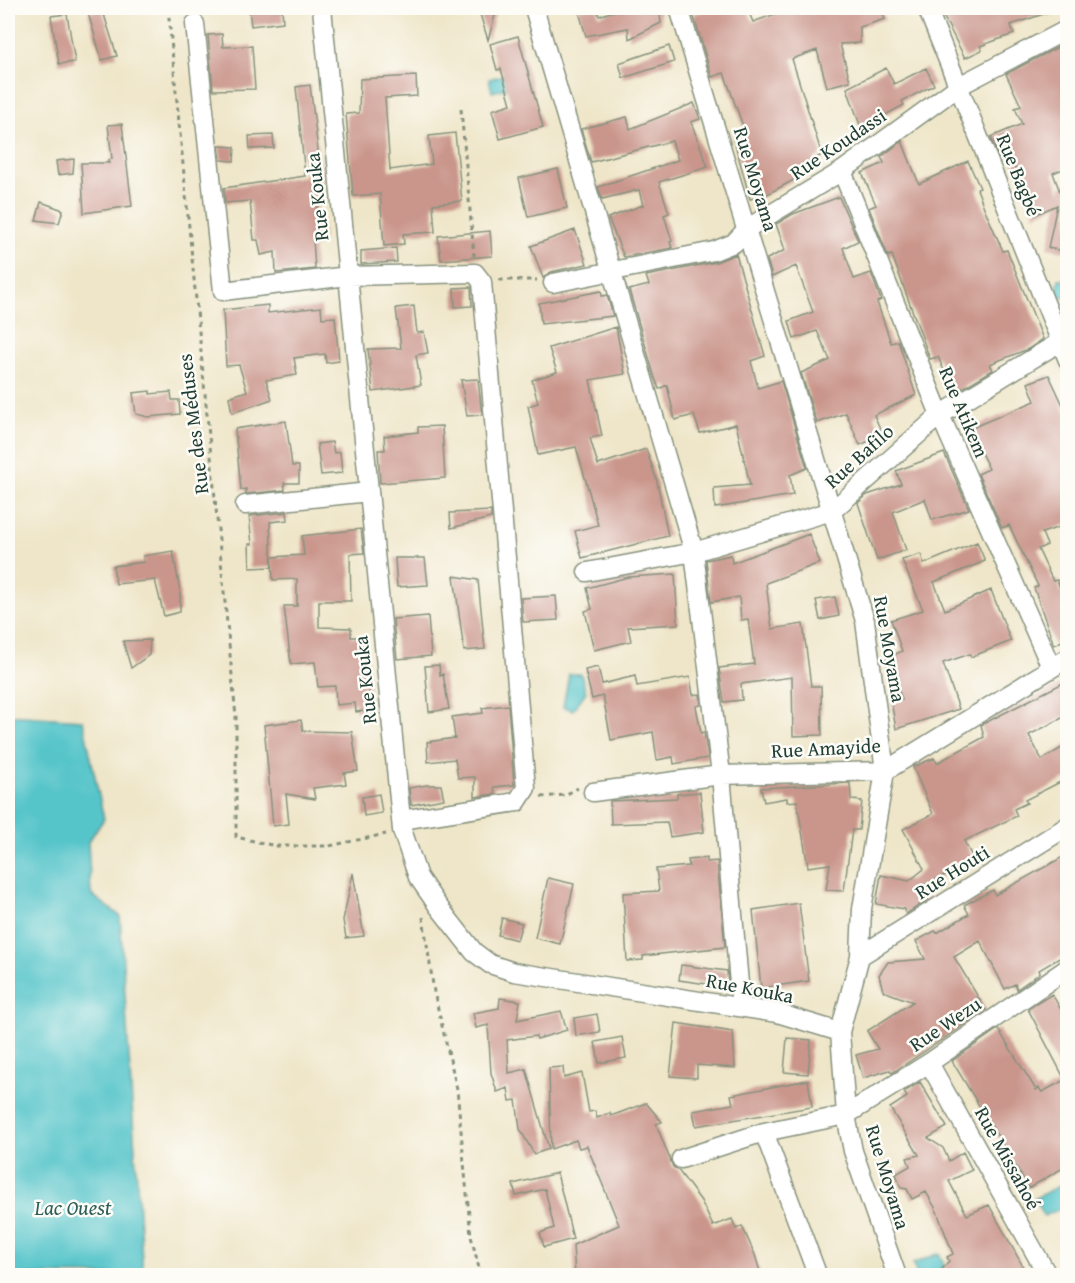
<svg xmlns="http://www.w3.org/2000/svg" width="1075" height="1283" viewBox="0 0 1075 1283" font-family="'Gentium Book Plus',serif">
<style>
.water{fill:#57c5ca;stroke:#3b817f;stroke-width:1.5}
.building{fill:#ca968c}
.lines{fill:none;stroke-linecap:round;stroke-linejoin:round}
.minor-casing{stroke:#87927e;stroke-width:21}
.path{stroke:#87927e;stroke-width:3;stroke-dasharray:4.5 4.5;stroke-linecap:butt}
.minor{stroke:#fff;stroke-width:18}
.labels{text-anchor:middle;stroke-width:5;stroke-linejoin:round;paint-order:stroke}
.street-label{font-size:20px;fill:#1f3d34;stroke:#fdfcf7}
.water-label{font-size:21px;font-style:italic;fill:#2d5f5a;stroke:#fdfcf7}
</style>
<rect width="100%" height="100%" fill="#fdfcf7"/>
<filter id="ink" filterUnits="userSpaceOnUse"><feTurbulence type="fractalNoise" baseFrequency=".0167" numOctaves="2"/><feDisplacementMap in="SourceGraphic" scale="12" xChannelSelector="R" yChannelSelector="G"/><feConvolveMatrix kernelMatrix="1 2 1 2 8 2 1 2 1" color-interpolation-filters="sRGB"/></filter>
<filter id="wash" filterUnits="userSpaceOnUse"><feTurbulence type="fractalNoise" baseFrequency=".008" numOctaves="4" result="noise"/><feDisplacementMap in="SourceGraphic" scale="24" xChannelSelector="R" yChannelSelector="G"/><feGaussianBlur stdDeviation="1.35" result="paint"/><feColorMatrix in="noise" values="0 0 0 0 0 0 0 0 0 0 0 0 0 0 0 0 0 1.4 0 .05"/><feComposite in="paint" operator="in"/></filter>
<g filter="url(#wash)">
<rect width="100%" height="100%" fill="#efe6c9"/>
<path class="water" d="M 503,75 L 514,86 L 492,92 L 489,79 Z
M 1059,279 L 1067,280 L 1067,298 L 1056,295 Z
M 569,674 L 581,674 L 586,692 L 573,710 L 563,707 Z
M 8,715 L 83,720 L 104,819 L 88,842 L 91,894 L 120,916 L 143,1275 L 8,1275 Z
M 1067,1182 L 1067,1206 L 1044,1216 L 1035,1198 Z
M 939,1253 L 944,1265 L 936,1275 L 917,1275 L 913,1264 Z"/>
<g id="blocks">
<path class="building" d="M 102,8 L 117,56 L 102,60 L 88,13 Z
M 249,8 L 282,8 L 283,22 L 251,26 Z
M 489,8 L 497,8 L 488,40 L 479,11 Z
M 578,8 L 597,8 L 599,16 L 622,8 L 659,8 L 661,23 L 629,39 L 628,28 L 586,36 Z
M 713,8 L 747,8 L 753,22 L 792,8 L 881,8 L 885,19 L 860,27 L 860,43 L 840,44 L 850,81 L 827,87 L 817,50 L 792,59 L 822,155 L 814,159 L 818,167 L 764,196 L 750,199 L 733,136 L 745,132 L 724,73 L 712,77 L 693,14 Z
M 939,8 L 1054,8 L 1055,10 L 1011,25 L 1014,34 L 980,46 L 982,50 L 965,58 Z
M 67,14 L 75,62 L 59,64 L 51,16 Z
M 222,34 L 223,47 L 252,46 L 255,89 L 213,90 L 208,35 Z
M 518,36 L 543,127 L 500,139 L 492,110 L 511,104 L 501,69 L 497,70 L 490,44 Z
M 1068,42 L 1068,167 L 1053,173 L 1060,192 L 1061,186 L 1068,186 L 1068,252 L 1048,248 L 1057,205 L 1035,215 L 1009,154 L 999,158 L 991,137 L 1022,124 L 1015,108 L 1021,106 L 1006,74 Z
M 669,46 L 674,62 L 623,78 L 619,63 Z
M 886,68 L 894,84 L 926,68 L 934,85 L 902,101 L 904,105 L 861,128 L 847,88 Z
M 416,76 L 417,96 L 385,98 L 390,170 L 432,164 L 429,136 L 455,133 L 462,201 L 433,204 L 435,232 L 403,234 L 404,244 L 384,246 L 380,194 L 353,196 L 346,114 L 359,113 L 360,79 Z
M 310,85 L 321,175 L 322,188 L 315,189 L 319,225 L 323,225 L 323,240 L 313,240 L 315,269 L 276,273 L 275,252 L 261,255 L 258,240 L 254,240 L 250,201 L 225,203 L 224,188 L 305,176 L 296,87 Z
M 694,103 L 700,119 L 691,122 L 708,167 L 659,182 L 669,213 L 664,215 L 672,241 L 670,242 L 672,248 L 624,257 L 608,218 L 643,205 L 639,190 L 602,199 L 598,187 L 678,160 L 672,141 L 591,162 L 581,129 L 627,117 L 630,129 Z
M 122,124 L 132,206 L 84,213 L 81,163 L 109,163 L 108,160 L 112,159 L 108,125 Z
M 273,135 L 274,148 L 250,149 L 249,136 Z
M 902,141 L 919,184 L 968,161 L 980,188 L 977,189 L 985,210 L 1003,251 L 1007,250 L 1043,339 L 1028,349 L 990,364 L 993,370 L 954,393 L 938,357 L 930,359 L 892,255 L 888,256 L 869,208 L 876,205 L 862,173 L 884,163 L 881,157 Z
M 219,146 L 235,147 L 234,161 L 221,160 Z
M 74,159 L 73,173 L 58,175 L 56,161 Z
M 558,169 L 567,208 L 528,217 L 519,178 Z
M 839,197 L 858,241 L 843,248 L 854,279 L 871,273 L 881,300 L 877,302 L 891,343 L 898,341 L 916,395 L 874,415 L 883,435 L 860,445 L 846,413 L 817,423 L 801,373 L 830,360 L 817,331 L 794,339 L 789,321 L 813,312 L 796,266 L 772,277 L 767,259 L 785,250 L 776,224 L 793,214 Z
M 41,202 L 63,210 L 59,223 L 36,220 Z
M 575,230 L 587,264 L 551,272 L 543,278 L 531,246 Z
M 490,231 L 492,256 L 441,260 L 438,236 Z
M 396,248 L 397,262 L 361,264 L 361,251 Z
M 736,254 L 765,356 L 751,361 L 758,388 L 781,381 L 807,468 L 790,475 L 793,495 L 715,508 L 714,488 L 750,485 L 736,424 L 700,433 L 694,415 L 675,420 L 667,385 L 659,389 L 655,378 L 629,290 L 649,285 L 646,276 L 716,262 Z
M 471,287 L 472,306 L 455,307 L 454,288 Z
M 601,291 L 602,296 L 607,295 L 613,316 L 541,324 L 539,303 Z
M 268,305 L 268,313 L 321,307 L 322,318 L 335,317 L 339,361 L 326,363 L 325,354 L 294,358 L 297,375 L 266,380 L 272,399 L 232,413 L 229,397 L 247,391 L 239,365 L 226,366 L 223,310 Z
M 414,306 L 417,333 L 424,332 L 428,353 L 416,355 L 421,385 L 373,392 L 368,349 L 401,348 L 396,308 Z
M 616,327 L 625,374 L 590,380 L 602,436 L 590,438 L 598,465 L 646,449 L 657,481 L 668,536 L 582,558 L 575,531 L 598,525 L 588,488 L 576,447 L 538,455 L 528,406 L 538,403 L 532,380 L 557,372 L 549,348 Z
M 1049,375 L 1068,416 L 1068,459 L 1063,461 L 1068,475 L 1068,524 L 1042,533 L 1047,545 L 1038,549 L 1053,581 L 1057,580 L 1068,610 L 1068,638 L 1054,645 L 1034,588 L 1038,586 L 1009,525 L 1002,528 L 978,474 L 989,469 L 969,429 L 1035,401 L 1028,383 Z
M 478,379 L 482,415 L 467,416 L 461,380 Z
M 150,391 L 150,394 L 171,392 L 172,400 L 179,400 L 180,414 L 148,417 L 136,414 L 133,393 Z
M 286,421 L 292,466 L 299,466 L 299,483 L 284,483 L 285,490 L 246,494 L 246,489 L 241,490 L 235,429 Z
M 442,426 L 445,478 L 380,483 L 378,450 L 385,450 L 384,436 L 418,432 L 418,427 Z
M 332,442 L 334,453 L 340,452 L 342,473 L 321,475 L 317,444 Z
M 944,453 L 969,509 L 932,520 L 925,499 L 893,512 L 906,550 L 877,560 L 858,503 L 867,495 L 901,484 L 896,471 Z
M 491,511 L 491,518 L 451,528 L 450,513 Z
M 287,512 L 288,520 L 270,522 L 272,567 L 250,568 L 249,544 L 252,544 L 249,516 Z
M 361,529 L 364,553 L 350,554 L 351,601 L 319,601 L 319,627 L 351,628 L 351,637 L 361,637 L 364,661 L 367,660 L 371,710 L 356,712 L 355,703 L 336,705 L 335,686 L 318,687 L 315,662 L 291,664 L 284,606 L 297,606 L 297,579 L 273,580 L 272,557 L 304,555 L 302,536 Z
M 809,534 L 820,563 L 766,583 L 772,629 L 803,624 L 811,686 L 821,686 L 822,735 L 793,736 L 792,677 L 741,684 L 742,700 L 724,702 L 719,668 L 754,664 L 748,619 L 741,620 L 739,597 L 711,602 L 706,560 L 731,555 L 732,563 Z
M 977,542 L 985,561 L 934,582 L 945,610 L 991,590 L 1011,641 L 971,657 L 970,654 L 943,663 L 959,709 L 896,729 L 891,701 L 902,699 L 885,659 L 902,651 L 891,620 L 923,610 L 902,560 L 921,554 L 924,564 Z
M 173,551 L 180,591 L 180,612 L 164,616 L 155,580 L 116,584 L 113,566 L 144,562 L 143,556 Z
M 395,558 L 425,558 L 428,585 L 397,587 Z
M 675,574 L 678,624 L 628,627 L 631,641 L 594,650 L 585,611 L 592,609 L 587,588 L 628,577 Z
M 454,576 L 478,580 L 485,649 L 464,651 Z
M 556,596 L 558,620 L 523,622 L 521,598 Z
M 835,597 L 839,616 L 820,620 L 816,600 Z
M 428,616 L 431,656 L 397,659 L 393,619 Z
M 150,640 L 149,655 L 131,668 L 123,641 Z
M 439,665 L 440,675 L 443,674 L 449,709 L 429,712 L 425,666 Z
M 598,667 L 602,684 L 635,676 L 637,686 L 690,677 L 693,695 L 700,694 L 701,705 L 696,706 L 701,733 L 704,732 L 708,758 L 674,764 L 673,757 L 657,760 L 653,732 L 611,740 L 603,696 L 592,699 L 585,670 Z
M 1063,683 L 1068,692 L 1068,715 L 1029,735 L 1042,760 L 1068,744 L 1068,778 L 1025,800 L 1027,803 L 1014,809 L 1017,816 L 964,841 L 974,860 L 921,887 L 928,900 L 906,914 L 904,909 L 876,904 L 881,875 L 909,881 L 924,869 L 903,829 L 933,814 L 913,767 L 934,758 L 937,763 L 984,737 L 981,725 Z
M 508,705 L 514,785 L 494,787 L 495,794 L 475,797 L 475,777 L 458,778 L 455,759 L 428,762 L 427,742 L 455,738 L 452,717 L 483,713 L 482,708 Z
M 301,720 L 303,731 L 352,732 L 358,771 L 344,773 L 346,784 L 313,788 L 315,799 L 286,794 L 289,824 L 273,826 L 264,725 Z
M 850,783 L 851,800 L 862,801 L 859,830 L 852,830 L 844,891 L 826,890 L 830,864 L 808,867 L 797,801 L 787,802 L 787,798 L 764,802 L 761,788 Z
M 427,785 L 441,785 L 444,799 L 411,805 L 409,788 Z
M 700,792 L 704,832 L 670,837 L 667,822 L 611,824 L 610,801 L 677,798 L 677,794 Z
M 379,794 L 382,813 L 364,816 L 362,797 Z
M 1068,854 L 1068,953 L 1039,970 L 1040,973 L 1017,989 L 1015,984 L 1005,989 L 980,941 L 954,957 L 986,1010 L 892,1073 L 890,1070 L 863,1078 L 856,1055 L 878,1049 L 867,1031 L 913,1002 L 883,991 L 879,975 L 888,962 L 925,959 L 916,941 L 935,931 L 937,933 L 969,914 L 964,905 L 993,890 L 995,895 Z
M 707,858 L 707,862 L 717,861 L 725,947 L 643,956 L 643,960 L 627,961 L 623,893 L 659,891 L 656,869 L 689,866 L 688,860 Z
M 353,873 L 364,936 L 346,938 L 343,920 Z
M 548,878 L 574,884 L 560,944 L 535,938 Z
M 799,903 L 809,981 L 761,988 L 753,910 Z
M 502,918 L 522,923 L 517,940 L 498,935 Z
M 681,965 L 727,971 L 728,987 L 679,980 Z
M 1052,994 L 1068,1022 L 1068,1165 L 1029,1188 L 952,1061 L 998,1029 L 1036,1090 L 1039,1088 L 1042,1092 L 1065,1080 L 1028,1009 Z
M 500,998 L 520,1001 L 517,1020 L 561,1011 L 567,1030 L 537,1039 L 536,1036 L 507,1040 L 509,1073 L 526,1069 L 549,1149 L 534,1154 L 520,1129 L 516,1100 L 510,1101 L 508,1088 L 497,1092 L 491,1073 L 488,1025 L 476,1028 L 473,1013 L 499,1008 Z
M 597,1014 L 600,1032 L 576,1036 L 574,1018 Z
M 676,1023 L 733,1032 L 735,1068 L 697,1065 L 697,1078 L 670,1076 Z
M 622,1037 L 626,1058 L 599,1063 L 595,1042 Z
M 787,1038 L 811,1040 L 808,1074 L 784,1072 Z
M 563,1067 L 564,1078 L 582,1073 L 589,1112 L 595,1111 L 597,1118 L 610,1113 L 611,1116 L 646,1103 L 662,1122 L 656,1124 L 673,1167 L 678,1170 L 701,1201 L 713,1226 L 732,1219 L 736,1229 L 742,1226 L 755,1255 L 761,1275 L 575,1275 L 573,1245 L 619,1225 L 587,1146 L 579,1148 L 576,1140 L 551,1149 L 549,1068 Z
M 808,1080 L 812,1107 L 696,1126 L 693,1111 L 733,1104 L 731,1095 Z
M 920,1082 L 947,1127 L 928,1138 L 943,1148 L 949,1161 L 963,1152 L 972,1170 L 949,1181 L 967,1215 L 989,1205 L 1026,1272 L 1018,1275 L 937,1275 L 949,1261 L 947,1257 L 953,1254 L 936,1209 L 926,1192 L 912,1199 L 907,1189 L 901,1188 L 896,1174 L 910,1166 L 907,1158 L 919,1155 L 890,1108 L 907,1097 L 904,1092 Z
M 557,1173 L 573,1239 L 544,1247 L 540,1233 L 554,1228 L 545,1189 L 516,1196 L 513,1184 Z"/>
</g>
</g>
<g filter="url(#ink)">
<use href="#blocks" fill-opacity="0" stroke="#87927e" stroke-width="1.5"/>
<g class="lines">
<defs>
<path id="minor" d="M 322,8 L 402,830 L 418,877 L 438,906 L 474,952 L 490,964 L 514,972 L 777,1013 L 840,1032
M 534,8 L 694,552 L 721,775 L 741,1007
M 679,8 L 865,621 L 885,771 L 862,909 L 860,956 L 840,1032 L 846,1115 L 853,1151 L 897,1276
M 927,8 L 1068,360
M 195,24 L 223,291 L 348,276 L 475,273 L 482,282 L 526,788 L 517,802 L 401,820
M 842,171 L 940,415 L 1051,667
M 553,283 L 714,251 L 734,243 L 748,228 L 842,171 L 959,86 L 1068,29
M 245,505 L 369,492
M 587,572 L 694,552 L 832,511 L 940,415 L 1068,337
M 593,792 L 721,775 L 885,771 L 1068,658
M 860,956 L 1068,826
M 929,1063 L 1048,1276
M 764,1132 L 817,1274
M 681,1159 L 764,1132 L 846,1115 L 929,1063 L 1068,968"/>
</defs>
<use href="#minor" class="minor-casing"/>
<path class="path" d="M 168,8 L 236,717 L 236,837 L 276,846 L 329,846 L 386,834
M 461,109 L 474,256
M 499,280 L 537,280
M 541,797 L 565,795 L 578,788
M 423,917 L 434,992 L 457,1089 L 471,1236 L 481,1276"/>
<use href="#minor" class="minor"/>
</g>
</g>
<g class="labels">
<g class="street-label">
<text transform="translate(838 144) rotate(-34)" y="7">Rue Koudassi</text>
<text transform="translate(1019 175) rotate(68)" y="7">Rue Bagbé</text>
<text transform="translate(756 179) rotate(73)" y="7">Rue Moyama</text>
<text transform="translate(317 197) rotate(-96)" y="7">Rue Kouka</text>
<text transform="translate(964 412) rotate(67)" y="7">Rue Atikem</text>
<text transform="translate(193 424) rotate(-97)" y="7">Rue des Méduses</text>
<text transform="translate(859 456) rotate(-42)" y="7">Rue Bafilo</text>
<text transform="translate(890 649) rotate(80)" y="7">Rue Moyama</text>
<text transform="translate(365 680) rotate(-96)" y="7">Rue Kouka</text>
<text transform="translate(826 748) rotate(-3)" y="7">Rue Amayide</text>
<text transform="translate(952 872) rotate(-32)" y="7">Rue Houti</text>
<text transform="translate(750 988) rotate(11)" y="7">Rue Kouka</text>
<text transform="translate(945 1024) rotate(-34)" y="7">Rue Wezu</text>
<text transform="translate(1008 1158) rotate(61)" y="7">Rue Missahoé</text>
<text transform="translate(888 1177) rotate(73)" y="7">Rue Moyama</text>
</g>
<g class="water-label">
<text x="73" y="1215">Lac Ouest</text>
</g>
</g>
<rect width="1075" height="1283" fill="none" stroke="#fdfcf7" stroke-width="30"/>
</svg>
